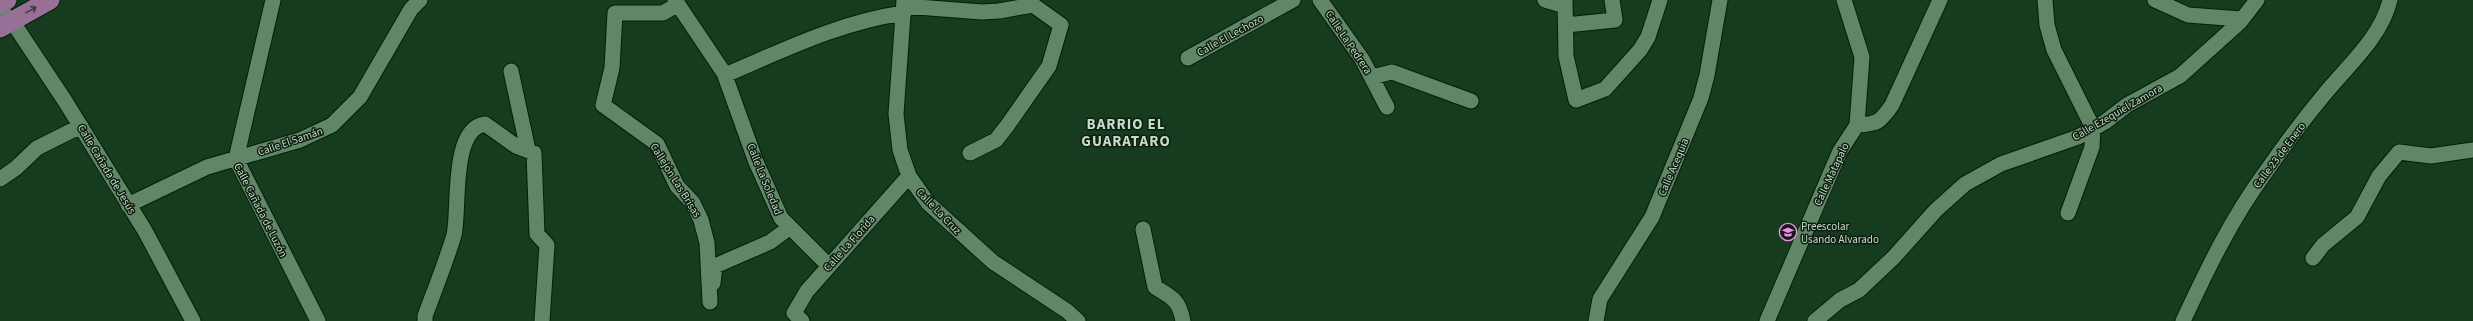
<svg xmlns="http://www.w3.org/2000/svg" width="2473" height="321" viewBox="0 0 2473 321" font-family="'Source Sans 3',sans-serif">
<style>
.lines{fill:none;stroke-linecap:round;stroke-linejoin:round}
.minor-casing{stroke:#002107;stroke-width:17}
.major-casing{stroke:#002107;stroke-width:21}
.minor{stroke:#608666;stroke-width:15}
.major{stroke:#986f97;stroke-width:19}
.oneway{stroke:#3e3a40}
.labels{text-anchor:middle;stroke-width:3;stroke-linejoin:round;paint-order:stroke}
.street-label{font-size:11px;fill:#c6dbc9;stroke:#0e1e11}
.poi-label{font-size:11px;fill:#c6dbc9;stroke:#0e1e11;text-anchor:start}
.district-label{font-size:15px;font-weight:bold;letter-spacing:1px;fill:#c6dbc9;stroke:#0e1e11}
</style>
<rect width="100%" height="100%" fill="#163b1f"/>
<g class="lines">
<defs>
<path id="minor" d="M 273,0 L 236,159 L 318,321
M 675,0 L 724,73 L 756,162 L 781,218 L 829,266
M 904,0 L 896,114 L 900,150 L 909,176 L 928,203 L 993,262 L 1067,311 L 1078,321
M 1320,0 L 1362,59 L 1387,107
M 1545,0 L 1565,6
M 1565,0 L 1566,56 L 1576,100 L 1605,89 L 1640,50 L 1648,37 L 1660,0
M 2045,0 L 2047,25 L 2054,50 L 2093,128 L 2092,147 L 2068,213
M 2155,0 L 2188,15 L 2241,19
M 678,4 L 663,13 L 615,13 L 612,68 L 603,105 L 657,144 L 677,186 L 693,203 L 701,220 L 707,243 L 710,302
M 904,6 L 982,12 L 999,11 L 1033,5 L 1061,25 L 1049,66 L 1007,126 L 996,140 L 970,153
M 0,10 L 12,21 L 65,101 L 145,231 L 193,321
M 1566,25 L 1615,20 L 1612,0
M 1188,58 L 1293,0
M 511,71 L 528,150
M 725,75 C 784,50 840,22 904,13
M 1372,77 L 1392,72 L 1471,101
M 1857,125 C 1878,124 1880,122 1892,105 L 1940,0
M 0,179 L 16,168 L 37,148 L 81,126
M 128,205 L 207,167 L 300,140 L 332,125 L 360,97 L 411,9 L 420,0
M 1143,229 L 1155,287 C 1173,298 1179,300 1183,321
M 2313,258 L 2323,245 L 2357,217 L 2379,176 L 2399,152 L 2431,156 L 2473,150
M 713,283 L 715,266 L 770,242 L 789,228
M 425,321 L 425,316 C 435,289 446,262 454,235 C 460,210 450,129 485,124 L 516,146 L 534,153 L 537,234 L 547,245 L 542,321
M 802,321 L 794,313 L 807,291 L 909,176
M 1596,321 L 1600,299 L 1652,217 L 1701,98 L 1707,75 L 1720,0
M 1767,321 L 1840,151 L 1857,125 L 1862,57 L 1844,0
M 1815,321 L 1840,300 L 1859,290 L 1894,257 L 1936,210 L 1965,184 L 2001,164 L 2078,137 L 2105,122 L 2127,105 L 2180,76 L 2240,22 L 2257,0
M 2183,321 C 2207,270 2231,219 2265,173 C 2283,147 2303,120 2323,96 C 2347,66 2381,38 2390,0"/>
<path id="major" d="M 0,4 L 7,0
M 0,28 L 50,0"/>
</defs>
<use href="#minor" class="minor-casing"/>
<use href="#major" class="major-casing"/>
<use href="#minor" class="minor"/>
<use href="#major" class="major"/>
</g>
<defs><path id="oneway-shaft" d="M-6 0H5M1.5-3L5.5 0L1.5 3" fill="none" stroke-width="1.6" stroke-linecap="round" stroke-linejoin="round"/></defs>
<use class="oneway" href="#oneway-shaft" transform="translate(31 10) rotate(-29)"/>
<defs>
<symbol id="school-ring" viewBox="-11 -11 22 22"><circle r="9.5" fill="#0e1e11" stroke="#f589ef" stroke-width="1.5"/><path d="M0-5L7-2L0 1L-7-2ZM-4 1L0 2.5L4 1V4Q0 6-4 4Z" fill="#f589ef"/></symbol>
</defs>
<g fill-rule="evenodd">
<use href="#school-ring" x="1778" y="222" width="20" height="20"/>
</g>
<g class="labels">
<g class="street-label">
<text transform="translate(1230 35) rotate(-29)" y="4">Calle El Lechozo</text>
<text transform="translate(1349 42) rotate(56)" y="4">Calle La Pedrera</text>
<text transform="translate(2117 112) rotate(-30)" y="4">Calle Ezequiel Zamora</text>
<text transform="translate(290 141) rotate(-19)" y="4">Calle El Samán</text>
<text transform="translate(2279 155) rotate(-53)" y="4">Calle 23 de Enero</text>
<text transform="translate(1673 167) rotate(-67)" y="4">Calle Acequia</text>
<text transform="translate(107 169) rotate(59)" y="4">Calle Cañada de Jesús</text>
<text transform="translate(1831 174) rotate(-65)" y="4">Calle Matapalo</text>
<text transform="translate(765 179) rotate(68)" y="4">Calle La Soledad</text>
<text transform="translate(676 180) rotate(58)" y="4">Callejón Las Brisas</text>
<text transform="translate(261 210) rotate(63)" y="4">Calle Cañada de Luzón</text>
<text transform="translate(939 211) rotate(46)" y="4">Calle La Cruz</text>
<text transform="translate(849 243) rotate(-48)" y="4">Calle La Florida</text>
</g>
<g class="poi-label">
<text x="1801" y="230">Preescolar<tspan x="1801" dy="13">Usando Alvarado</tspan></text>
</g>
<g class="district-label">
<text x="1126" y="129">BARRIO EL<tspan x="1126" dy="17">GUARATARO</tspan></text>
</g>
</g>
</svg>
